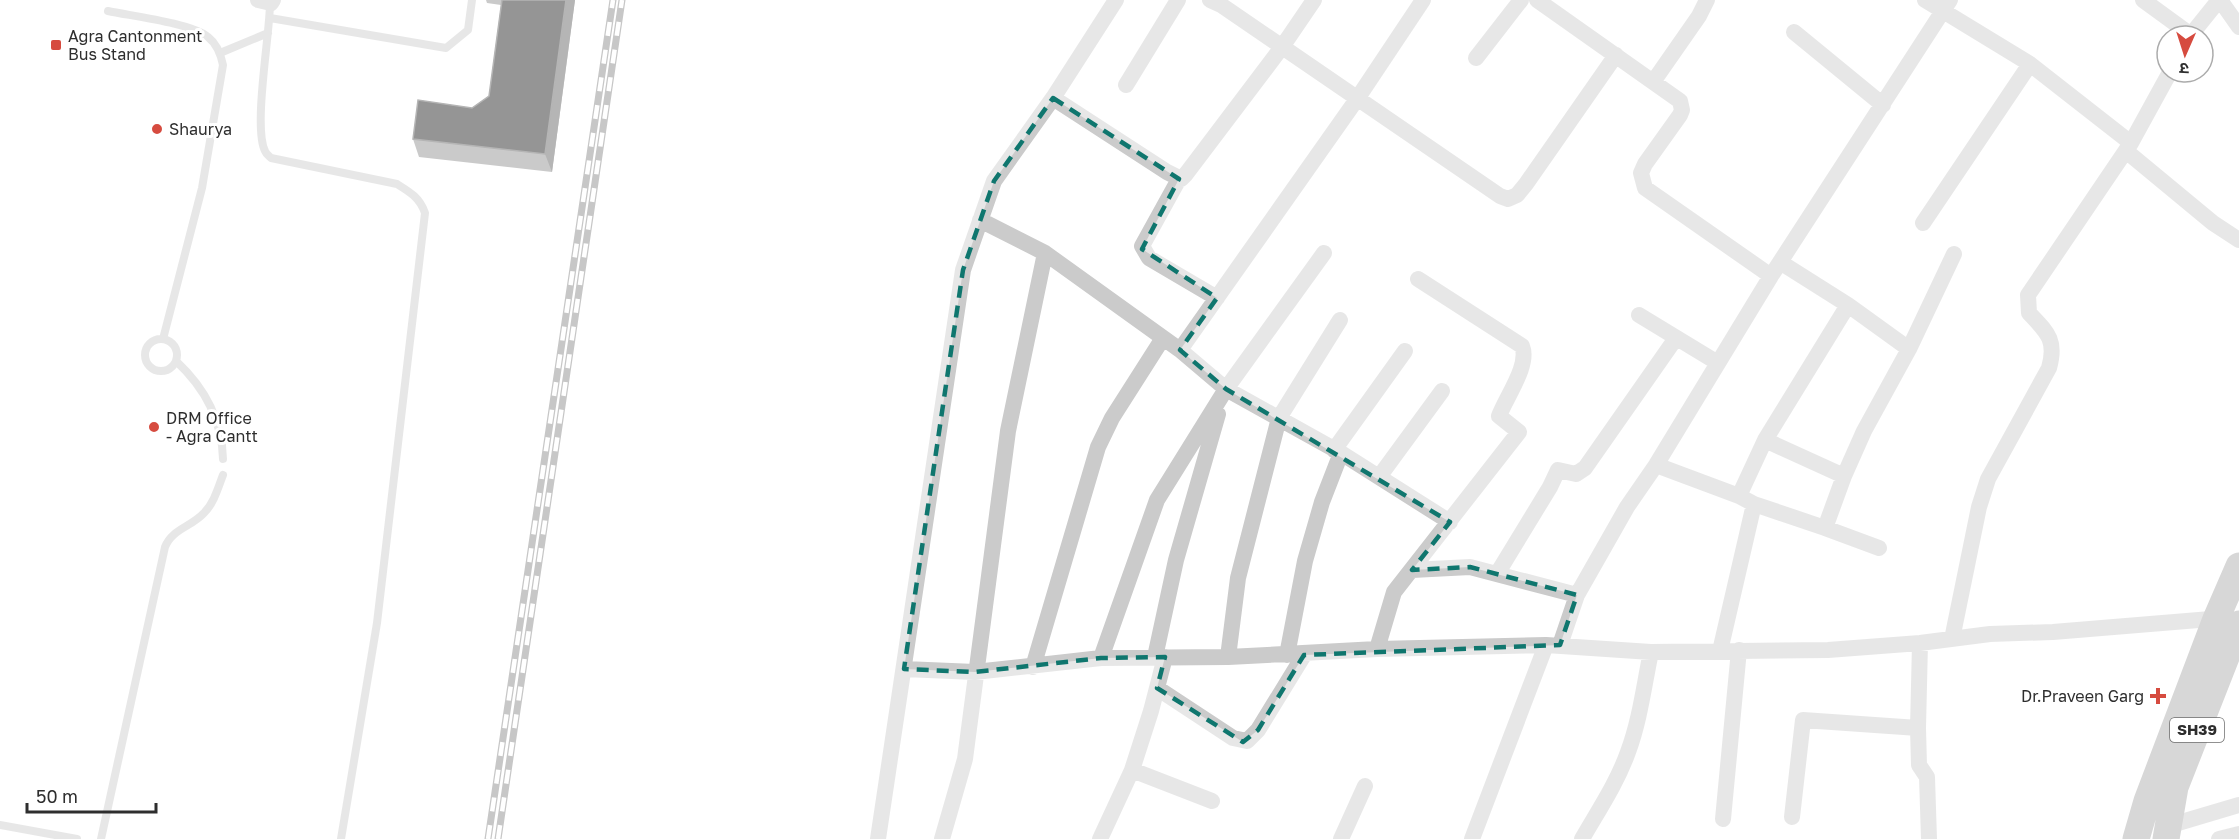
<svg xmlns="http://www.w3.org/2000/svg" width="2239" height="839" viewBox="0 0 2239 839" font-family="'Golos Text','Noto Sans Devanagari',sans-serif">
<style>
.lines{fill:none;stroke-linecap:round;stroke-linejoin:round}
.lane{stroke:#cbcbcb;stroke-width:8}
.street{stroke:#cbcbcb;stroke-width:16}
.primary{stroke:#a6a6a6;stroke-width:27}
.rail-casing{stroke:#838383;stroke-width:7}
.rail{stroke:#fff;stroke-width:4.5;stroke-dasharray:14;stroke-linecap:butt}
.wall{fill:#8a8a8a}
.shaded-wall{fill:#5b5b5b}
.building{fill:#151515;stroke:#5b5b5b;stroke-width:1.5}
.marked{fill:none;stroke:#0f766e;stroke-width:4.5;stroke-dasharray:12 8;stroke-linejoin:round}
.poi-dot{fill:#d64b3f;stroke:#fff;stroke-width:2}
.labels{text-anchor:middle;stroke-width:6;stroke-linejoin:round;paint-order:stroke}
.shield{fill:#fff;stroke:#6d6d6d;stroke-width:1.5}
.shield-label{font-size:15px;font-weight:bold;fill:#2e2e2e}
.poi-label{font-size:16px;fill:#2e2e2e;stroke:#fff;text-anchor:start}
</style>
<rect width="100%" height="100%" fill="#fff"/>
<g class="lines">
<path class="lane" d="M 270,3 C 270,34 253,127 265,151 C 266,154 269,156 271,158 L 397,184 C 410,192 420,198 425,213 L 377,623 L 341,839
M 108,11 C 131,16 191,23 208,37 C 217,44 221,55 223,65 L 202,188 L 163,339
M 270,18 L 446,48 L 468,30 L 472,0
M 220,53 L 268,33
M145 355a16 16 0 1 1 32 0a16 16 0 1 1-32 0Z
M 176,361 C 204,387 222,420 223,459
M 0,825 L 77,839
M 101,839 L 165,547 C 172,529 191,527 204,513 C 214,503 218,488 223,475"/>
<path class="street" d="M 258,0 L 271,3 L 273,0
M 1210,0 L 1221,5 L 1500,196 L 1508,199 L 1517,195 L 1526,184 L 1616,55
M 1537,0 L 1680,101 L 1682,110 L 1680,115 L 1645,164 L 1641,173 L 1645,188 L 1771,276
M 1925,0 L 2030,64 L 2131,143
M 2143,0 L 2191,35
M 2220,0 L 2239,27
M 1794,32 L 1883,105
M 2190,36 L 2219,0
M 1476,58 L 1521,0
M 1653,82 L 1699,16 L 1707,0
M 1126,85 L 1178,0
M 1053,98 L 1167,172 L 1181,179 L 1186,174 L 1282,47 L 1314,0
M 2126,151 L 2213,223 L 2239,240
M 1179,179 L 1142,246 L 1149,258 L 1217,298
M 980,220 L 1045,253 L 1180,350 L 1226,389 L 1341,453 L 1450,522
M 1923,223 L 2030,64
M 1780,262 L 1848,305 L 1909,349
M 1639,315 L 1718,363
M 1180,350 L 1357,99 L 1423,0
M 1765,440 L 1848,305
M 1334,450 L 1405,351
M 1656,465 L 1739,496
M 1379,477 L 1442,391
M 1825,528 L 1754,504 L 1739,496 L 1765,440 L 1844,476
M 1879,548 L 1825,528 L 1844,476 L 1864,431 L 1909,349 L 1954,254
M 1412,570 L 1470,567 L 1577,595
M 1497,574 L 1550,487 L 1558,470 L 1576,474 L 1585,468 L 1676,338
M 1952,639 L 1979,507 L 1988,479 L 2049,368 C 2057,340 2047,332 2029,313 L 2028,295 L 2131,143 L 2170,72
M 1560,645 L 1577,595 L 1627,507 L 1656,465 L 1771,276 L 1950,0
M 1377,649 L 1394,592 L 1519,432 L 1499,416 C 1506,397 1530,365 1522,346 L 1418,279
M 1720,651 L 1754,504
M 1287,655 L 1305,561 L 1322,502 L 1341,453
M 1155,657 L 1176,560 L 1218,414
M 1165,657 L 1151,711 L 1132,770 L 1212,801
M 1228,657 L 1238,578 L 1279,418 L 1340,320
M 1101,658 L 1157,500 L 1226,389 L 1324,253
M 1033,667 L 1098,447 L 1112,418 L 1163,338
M 904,669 L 975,672 L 1101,658 L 1228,657 L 1377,649 L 1546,645 L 1651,652 L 1828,650 L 1920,643 L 1990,634 L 2053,632 L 2223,618
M 1157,688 L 1233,738 L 1247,741 L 1258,730 L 1304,655
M 1918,728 L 1919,765 L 1927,777 L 1929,839
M 1792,817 L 1803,720 L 1918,728 L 1920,643
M 1723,819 L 1739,650
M 2168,826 L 2239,805
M 878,839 L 963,270 L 994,181 L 1053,98 L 1116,0
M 942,839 L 965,759 L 1008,431 L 1045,253
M 1100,839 L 1132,770
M 1341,839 L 1365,786
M 1472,839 L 1546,645
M 1582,839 C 1598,811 1617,783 1628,752 C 1640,720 1644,685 1651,652
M 2219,839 L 2239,834"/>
<path class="primary" d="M 2136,839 L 2147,801 L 2216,619 L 2239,566
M 2166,839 L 2175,787 L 2239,624"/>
<defs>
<path id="rail" d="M 488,839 L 613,0
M 498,839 L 622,0"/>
</defs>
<use href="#rail" class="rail-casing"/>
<use href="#rail" class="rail"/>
</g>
<path class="wall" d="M 486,0 L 575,0 L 552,172 L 419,157 L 413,139 L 472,108 L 489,96 L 501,5 L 487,3 Z"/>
<path class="shaded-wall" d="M 566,0 L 575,0 L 552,172 L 545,154 Z"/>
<path class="building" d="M 502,0 L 566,0 L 545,154 L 413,139 L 418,100 L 472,108 L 489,96 Z"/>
<path d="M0 0H2239V839H0ZM 1053,98 L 1179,179 L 1142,249 L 1217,298 L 1180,350 L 1226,389 L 1450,522 L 1412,570 L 1470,567 L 1577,595 L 1560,645 L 1304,655 L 1258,730 L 1243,742 L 1157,688 L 1165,657 L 1101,658 L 975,672 L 904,669 L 963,270 L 994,181 Z" fill="#fff" fill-opacity=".55" fill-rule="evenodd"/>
<path class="marked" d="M 1053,98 L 1179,179 L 1142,249 L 1217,298 L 1180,350 L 1226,389 L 1450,522 L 1412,570 L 1470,567 L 1577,595 L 1560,645 L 1304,655 L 1258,730 L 1243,742 L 1157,688 L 1165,657 L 1101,658 L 975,672 L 904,669 L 963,270 L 994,181 Z"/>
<g class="poi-dot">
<rect x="50" y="39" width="12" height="12" rx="3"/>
<circle cx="157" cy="129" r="6"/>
<circle cx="154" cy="427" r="6"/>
<path d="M2155 687h6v6h6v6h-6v6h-6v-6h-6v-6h6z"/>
</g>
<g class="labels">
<rect class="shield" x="2170" y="718" width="54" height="24" rx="4.5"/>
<g class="shield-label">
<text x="2197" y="735">SH39</text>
</g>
<g class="poi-label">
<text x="68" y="42">Agra Cantonment<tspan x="68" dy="18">Bus Stand</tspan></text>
<text x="169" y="135">Shaurya</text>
<text x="166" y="424">DRM Office<tspan x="166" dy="18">- Agra Cantt</tspan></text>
<text x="2144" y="702" text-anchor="end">Dr.Praveen Garg</text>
</g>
</g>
<g transform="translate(2185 54) rotate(183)"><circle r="28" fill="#ffffff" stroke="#ababab" stroke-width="1.5"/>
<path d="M0-4.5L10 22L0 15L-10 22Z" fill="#d64b3f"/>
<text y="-9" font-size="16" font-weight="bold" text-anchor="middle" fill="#2e2e2e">उ</text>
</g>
<path d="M27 803v9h129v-9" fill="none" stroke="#2e2e2e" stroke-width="3"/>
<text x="36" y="803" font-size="18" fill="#2e2e2e" stroke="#ffffff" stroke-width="4.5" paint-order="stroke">50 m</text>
</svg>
